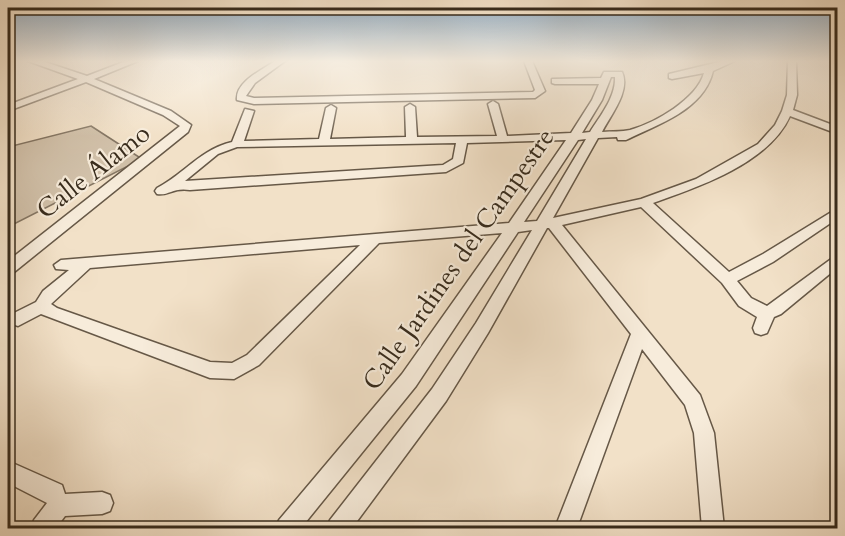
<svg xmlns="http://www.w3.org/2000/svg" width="845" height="536" viewBox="0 0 845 536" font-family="Cardo,serif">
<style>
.green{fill:#d2c2ab;stroke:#847664;stroke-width:1.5}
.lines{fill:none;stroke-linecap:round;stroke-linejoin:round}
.minor-casing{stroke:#665847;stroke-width:3}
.minor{fill:#f7ecdb;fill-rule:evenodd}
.labels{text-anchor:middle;stroke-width:4.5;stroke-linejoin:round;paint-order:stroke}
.street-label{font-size:26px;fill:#372b1c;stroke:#f7ecdb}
</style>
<rect width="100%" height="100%" fill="#f2e1c8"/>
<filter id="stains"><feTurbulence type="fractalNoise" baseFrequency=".00333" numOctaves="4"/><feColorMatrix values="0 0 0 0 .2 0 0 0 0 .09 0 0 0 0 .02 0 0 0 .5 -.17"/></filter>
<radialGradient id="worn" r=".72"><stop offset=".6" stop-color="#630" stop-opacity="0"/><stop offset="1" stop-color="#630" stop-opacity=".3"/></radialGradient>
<path class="green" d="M 91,126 L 142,159 L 8,227 L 8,147 Z"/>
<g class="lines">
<defs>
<path id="minor" d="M 28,61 L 42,61 L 87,76 L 126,61 L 138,61 L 94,79 L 171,111 L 191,125 L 188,132 L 13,273 L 8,274 L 8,261 L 180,126 L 163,115 L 86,82 L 8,111 L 8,105 L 78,79 Z
M 275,61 L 285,61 L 255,83 L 246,96 L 254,98 L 533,92 L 535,90 L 524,61 L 532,61 L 545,91 L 535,98 L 254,104 L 237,100 C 235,82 262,70 275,61 Z
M 723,61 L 735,61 L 713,71 C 704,110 658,124 626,140 L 618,140 L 617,137 L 598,138 L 553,218 L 641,199 L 696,179 L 758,144 L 775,125 L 782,111 L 787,95 L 788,61 L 796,61 L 797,95 L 793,110 L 838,127 L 838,134 L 790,116 C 769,163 699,187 653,203 L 729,272 L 763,254 L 838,208 L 838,218 L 773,262 L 737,281 L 751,298 L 767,306 L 838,254 L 838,267 L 781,314 L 774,317 L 767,333 L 761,335 L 755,333 L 753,328 L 757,317 L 739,306 L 722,283 L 641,207 L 562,225 L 700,395 L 714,433 L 724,528 L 702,528 L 694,433 L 685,405 L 642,349 L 577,528 L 555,528 L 631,334 L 549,228 L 547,228 L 488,333 L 446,401 L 352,528 L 327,528 L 330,520 L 432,389 L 476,323 L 532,230 L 518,232 L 416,386 L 301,528 L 276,528 L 279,520 L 402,374 L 502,233 L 379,243 L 259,365 L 234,379 L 210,378 L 41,314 L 18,326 L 12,324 L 10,319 L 12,314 L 36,302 L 43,291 L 69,270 L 56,269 L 54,265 L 61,260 L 509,223 L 566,140 L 467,143 L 463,163 L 446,172 L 190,190 C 173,187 169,196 157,194 L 155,191 L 157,188 C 184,174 201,149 232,142 L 245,109 L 254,111 L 244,141 L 319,139 L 326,108 L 331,105 L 336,108 L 330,139 L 406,137 L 405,107 L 410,104 L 415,107 L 417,137 L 497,136 L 488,104 L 493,101 L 498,104 L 507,136 L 571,133 L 592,100 L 599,84 L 555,84 L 552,83 L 552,79 L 601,78 L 604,72 L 622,72 C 631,91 610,116 602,132 C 611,131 622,132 630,130 C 655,123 697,99 704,73 L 672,79 L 669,78 L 669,74 ZM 611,77 L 615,77 C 616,97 600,116 590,132 L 582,133 L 602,100 ZM 586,139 L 537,221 L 524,222 L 578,140 ZM 456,143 L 453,159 L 443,165 L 185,181 L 218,154 L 237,147 ZM 360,245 L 247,355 L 232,363 L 210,362 L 57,308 L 51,304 L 90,268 Z
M 8,461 L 62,485 L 65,494 L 102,492 L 110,495 L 113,503 L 110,511 L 102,514 L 65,516 L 56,528 L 31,528 L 34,520 L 47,503 L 8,483 Z"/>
</defs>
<use href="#minor" class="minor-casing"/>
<use href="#minor" class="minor"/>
</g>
<linearGradient id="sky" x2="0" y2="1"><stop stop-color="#92adc4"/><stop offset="0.45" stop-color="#f9f2e6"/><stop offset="1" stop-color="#f9f2e6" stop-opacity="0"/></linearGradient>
<rect width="845" height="136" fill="url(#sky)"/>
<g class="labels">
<g class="street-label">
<text transform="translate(93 171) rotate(-38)" y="9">Calle Álamo</text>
<text transform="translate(458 259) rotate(-55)" y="9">Calle Jardines del Campestre</text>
</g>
</g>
<rect width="845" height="536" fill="none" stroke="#f2e1c8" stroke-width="30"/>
<rect x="9" y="9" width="827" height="518" fill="none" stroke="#372b1c" stroke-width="3"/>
<rect x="15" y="15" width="815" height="506" fill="none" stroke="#372b1c" stroke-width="1.5"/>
<rect width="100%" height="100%" filter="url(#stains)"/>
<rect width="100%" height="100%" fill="url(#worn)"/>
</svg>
